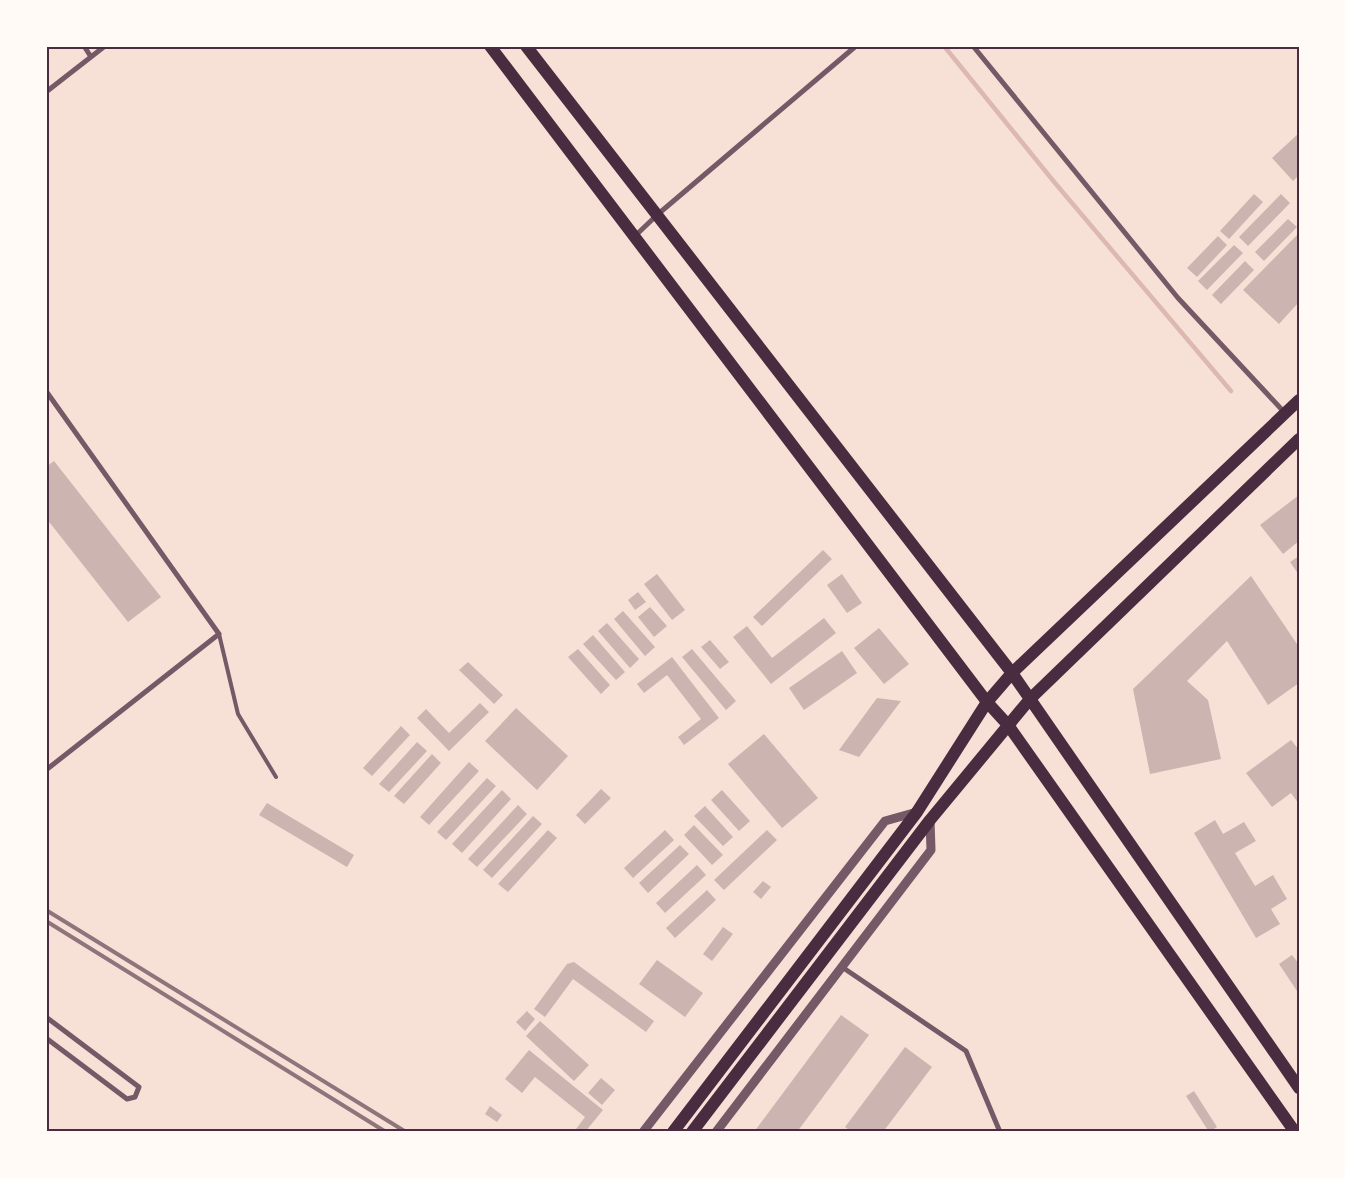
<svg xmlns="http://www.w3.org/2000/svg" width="1345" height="1178" viewBox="0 0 1345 1178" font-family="Jost,sans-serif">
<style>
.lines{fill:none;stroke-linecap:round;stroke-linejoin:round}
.stream{stroke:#dcb8b0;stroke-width:4.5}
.building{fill:#ccb4b1}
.service{stroke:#755966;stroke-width:4}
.minor{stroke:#755966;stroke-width:5}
.tertiary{stroke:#755966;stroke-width:9}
.primary{stroke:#4a2c40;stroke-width:12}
.rail{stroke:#8f747c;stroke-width:4}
.neatline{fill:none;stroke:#4a2c40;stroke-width:2}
</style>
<rect width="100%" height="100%" fill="#f7e1d7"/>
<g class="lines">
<path class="stream" d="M 944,46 L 1055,183 L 1231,391"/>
</g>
<path class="building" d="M 1299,133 L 1299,175 L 1293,181 L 1272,158 Z
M 1254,194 L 1263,202 L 1229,239 L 1220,231 Z
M 1281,194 L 1290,203 L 1248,246 L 1239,237 Z
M 1288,219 L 1297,227 L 1264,261 L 1255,252 Z
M 1299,233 L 1299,302 L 1279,324 L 1243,290 Z
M 1218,236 L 1227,245 L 1197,277 L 1187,268 Z
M 1234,245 L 1243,253 L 1207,290 L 1198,281 Z
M 1245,261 L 1254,270 L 1221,304 L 1212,295 Z
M 54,461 L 161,597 L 128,622 L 46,518 L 46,467 Z
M 1299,495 L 1299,541 L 1283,554 L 1260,525 Z
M 823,550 L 832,559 L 762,626 L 753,617 Z
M 1299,556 L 1299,575 L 1290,562 Z
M 657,574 L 685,610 L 672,620 L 644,584 Z
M 842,574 L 862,603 L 847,613 L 827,585 Z
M 1251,576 L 1299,647 L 1299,683 L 1268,705 L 1227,641 L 1187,681 L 1208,700 L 1221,759 L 1150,774 L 1133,689 Z
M 638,592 L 646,602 L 635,610 L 628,600 Z
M 650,607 L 667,626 L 654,637 L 638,617 Z
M 623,611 L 655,647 L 645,656 L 614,619 Z
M 824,618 L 836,633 L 771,684 L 733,637 L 747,626 L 772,658 Z
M 607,623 L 639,659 L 630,668 L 598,631 Z
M 879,628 L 909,664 L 884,684 L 854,648 Z
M 593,635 L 625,672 L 616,680 L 583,644 Z
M 710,640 L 729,662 L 720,669 L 701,647 Z
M 578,649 L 610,685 L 601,694 L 568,657 Z
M 692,649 L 736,701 L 726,710 L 682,657 Z
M 842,651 L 857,673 L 804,710 L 789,688 Z
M 672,657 L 719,718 L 684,745 L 678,737 L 701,719 L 667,675 L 644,693 L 637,684 Z
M 468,662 L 503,695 L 494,704 L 459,670 Z
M 877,698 L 901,701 L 859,757 L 839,750 Z
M 480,703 L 489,712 L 449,751 L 417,718 L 426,709 L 449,733 Z
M 516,708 L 568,756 L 537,790 L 485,741 Z
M 401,726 L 410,735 L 372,776 L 363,768 Z
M 764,734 L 818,798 L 782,828 L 728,764 Z
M 1291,740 L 1299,750 L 1299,804 L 1291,793 L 1272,807 L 1246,773 Z
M 417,742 L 427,751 L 389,792 L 379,784 Z
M 432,754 L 441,763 L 404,804 L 394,796 Z
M 469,762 L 479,771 L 429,825 L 420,817 Z
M 487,778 L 496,786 L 446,840 L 437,832 Z
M 601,789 L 611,798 L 585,824 L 576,815 Z
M 502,790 L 511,799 L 462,853 L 452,844 Z
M 722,790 L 750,821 L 739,831 L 711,800 Z
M 267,803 L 354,855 L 347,867 L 259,815 Z
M 518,805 L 527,814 L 477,867 L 468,859 Z
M 705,806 L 733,837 L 723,846 L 694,816 Z
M 533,816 L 542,824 L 492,878 L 483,870 Z
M 1215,820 L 1223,834 L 1244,822 L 1256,841 L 1235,853 L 1255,886 L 1273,875 L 1287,899 L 1271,909 L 1280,924 L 1256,938 L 1194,833 Z
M 694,825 L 723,855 L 712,865 L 684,835 Z
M 548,830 L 557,838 L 508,892 L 498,884 Z
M 665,830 L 674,840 L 633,878 L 624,868 Z
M 767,830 L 777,840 L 724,890 L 714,880 Z
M 680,845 L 689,854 L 648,893 L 639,883 Z
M 697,865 L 706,875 L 665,913 L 656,903 Z
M 763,881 L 771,887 L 761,899 L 753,892 Z
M 707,890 L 716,900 L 675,938 L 666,928 Z
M 723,927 L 733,934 L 712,961 L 703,954 Z
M 1292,955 L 1299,964 L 1299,994 L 1279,964 Z
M 657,960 L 703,993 L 685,1017 L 639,984 Z
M 574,962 L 654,1021 L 646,1032 L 573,979 L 545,1017 L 534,1009 L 567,964 Z
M 527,1011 L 535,1019 L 525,1031 L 516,1022 Z
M 841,1015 L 869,1035 L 797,1132 L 754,1132 Z
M 540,1021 L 589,1065 L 574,1081 L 526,1036 Z
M 905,1047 L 932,1067 L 883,1132 L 852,1132 L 845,1127 Z
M 529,1050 L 603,1110 L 585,1132 L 580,1132 L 576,1129 L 585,1117 L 535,1077 L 522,1093 L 505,1079 Z
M 601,1078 L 615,1090 L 602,1105 L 588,1093 Z
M 1194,1091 L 1217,1127 L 1209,1132 L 1186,1096 Z
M 490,1106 L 502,1115 L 497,1122 L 485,1114 Z"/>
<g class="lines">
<path class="service" d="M 219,634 L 238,714 L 276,777"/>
<path class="minor" d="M 84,46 L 91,57
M 973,46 L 1178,298 L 1285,413
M 46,92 L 105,46
M 635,236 L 657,215 L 856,46
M 46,391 L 219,634 L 46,770
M 842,967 L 966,1051 L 1000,1132
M 46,1017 L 139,1087 L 135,1097 L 127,1099 L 46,1038"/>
<path class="tertiary" d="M 643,1132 L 885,821 L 917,812
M 716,1132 L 931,850 L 930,820"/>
<path class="primary" d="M 490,46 L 987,702 L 1008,725 L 1295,1132
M 526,46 L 1012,673 L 1299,1088
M 673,1132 L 917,812 L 987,702 L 1012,673 L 1299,400
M 692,1132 L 930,820 L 1030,699 L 1299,439"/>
<path class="rail" d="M 46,910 L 406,1132
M 46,921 L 386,1132
M 219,1132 L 282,1132"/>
</g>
<rect width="1345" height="1178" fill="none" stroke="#fffaf5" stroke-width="95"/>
<rect x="48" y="48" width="1250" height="1082" class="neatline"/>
</svg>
